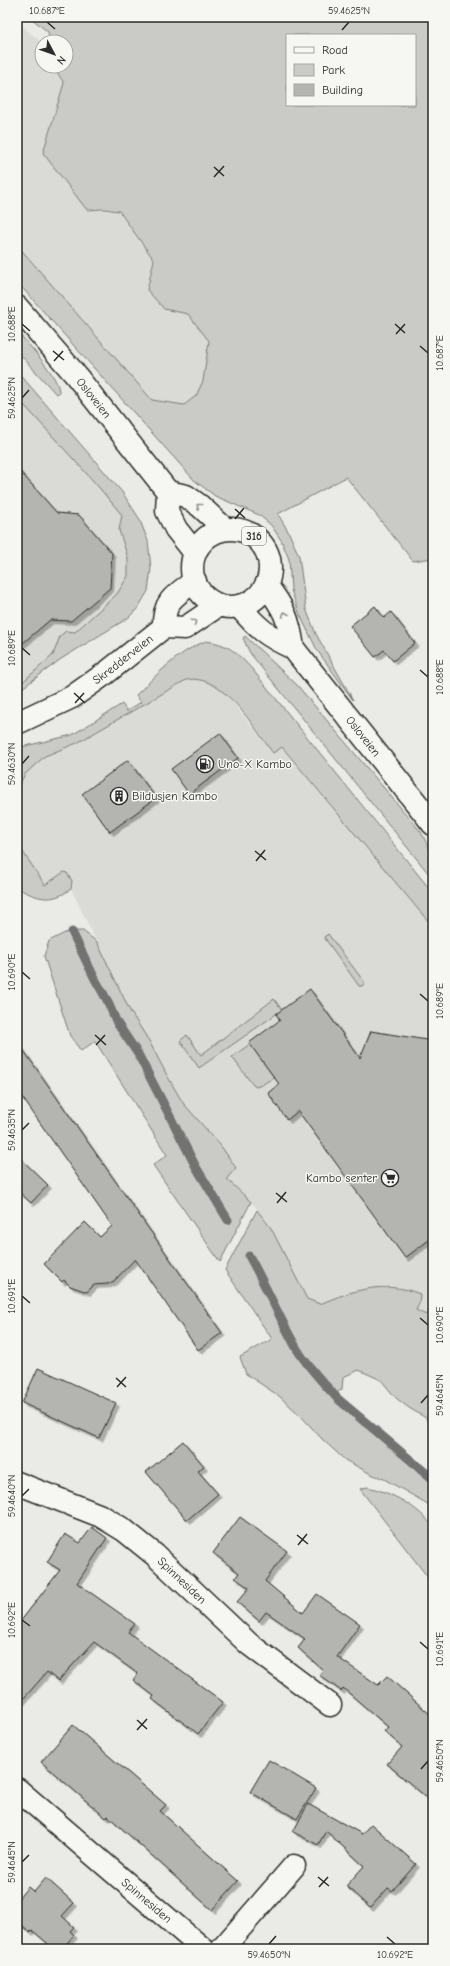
<svg xmlns="http://www.w3.org/2000/svg" width="450" height="1966" viewBox="0 0 450 1966" font-family="'Comic Neue',sans-serif">
<style>
.built{fill:#dadad6}
.green{fill:#cacac7;stroke:#7a7a79;fill-rule:evenodd}
.lines{fill:none;stroke-linecap:round;stroke-linejoin:round}
.stream{stroke:#727270;stroke-width:9}
.building{fill:#b4b4b1;stroke:#2b2b2b;filter:url(#shadow)}
.minor-casing{stroke:#2b2b2b;stroke-width:25}
.tertiary-casing{stroke:#2b2b2b;stroke-width:25}
.primary-casing{stroke:#2b2b2b;stroke-width:25}
.minor{stroke:#f6f6f2;stroke-width:22}
.tertiary{stroke:#f6f6f2;stroke-width:22}
.primary{stroke:#f6f6f2;stroke-width:22}
.oneway{stroke:#90908e}
.ticks{fill:none;stroke:#2b2b2b;stroke-width:1.5}
.labels{text-anchor:middle;stroke-width:3;stroke-linejoin:round;paint-order:stroke}
.shield{fill:#f6f6f2;stroke:#686867;stroke-width:1}
.shield-label{font-size:11px;font-weight:bold;fill:#2b2b2b}
.street-label{font-size:12px;fill:#2b2b2b;stroke:#f6f6f2}
.poi-label{font-size:12px;fill:#2b2b2b;stroke:#f6f6f2;text-anchor:start}
.neatline{fill:none;stroke:#2b2b2b;stroke-width:1.5}
.ticks-label{font-size:10px;text-anchor:middle;fill:#2b2b2b}
</style>
<defs>
<filter id="shadow"><feDropShadow dx="3.5" dy="3.5" stdDeviation="0" flood-color="#0004"/></filter>
</defs>
<rect width="100%" height="100%" fill="#eaeae6"/>
<filter id="ink" filterUnits="userSpaceOnUse"><feTurbulence type="fractalNoise" baseFrequency=".025" numOctaves="2"/><feDisplacementMap in="SourceGraphic" scale="8" xChannelSelector="R" yChannelSelector="G"/><feConvolveMatrix kernelMatrix="1 2 1 2 8 2 1 2 1" color-interpolation-filters="sRGB"/></filter>
<g filter="url(#ink)">
<path class="built" d="M 17,22 L 38,39 L 42,47 L 42,66 L 53,66 L 64,83 L 56,113 L 87,210 L 119,211 L 154,260 L 164,309 L 188,314 L 210,341 L 203,381 L 196,396 L 184,405 L 152,400 L 17,245 Z
M 17,371 L 122,492 L 139,518 L 148,541 L 151,568 L 148,591 L 138,608 L 128,618 L 61,659 L 17,692 Z
M 194,678 L 208,682 L 223,690 L 273,753 L 281,747 L 433,927 L 433,1311 L 431,1310 L 426,1315 L 415,1310 L 419,1303 L 419,1294 L 400,1288 L 386,1286 L 363,1289 L 320,1304 L 307,1299 L 271,1228 L 255,1206 L 228,1180 L 228,1177 L 236,1168 L 234,1164 L 221,1146 L 183,1103 L 130,1011 L 71,889 L 73,884 L 64,872 L 45,885 L 17,843 L 17,789 L 20,781 L 29,769 L 45,756 L 77,743 L 186,680 Z"/>
<path class="green" d="M 30,17 L 433,17 L 433,558 L 413,561 L 346,477 L 278,514 L 289,533 L 299,556 L 306,609 L 316,634 L 353,700 L 317,650 L 300,615 L 291,590 L 289,559 L 281,540 L 271,525 L 259,515 L 215,496 L 194,480 L 17,282 L 17,245 L 152,400 L 184,405 L 196,396 L 203,381 L 209,341 L 188,314 L 164,309 L 147,290 L 154,260 L 119,211 L 104,209 L 87,210 L 43,153 L 64,83 L 53,66 L 66,66 L 66,42 L 49,42 L 48,32 ZM 287,35 L 415,35 L 415,105 L 287,105 Z
M 17,331 C 27,343 61,379 59,393 L 56,394 L 17,351 Z
M 17,371 L 122,492 L 139,518 L 148,541 L 151,568 L 148,591 L 138,608 L 128,618 L 61,659 L 17,692 L 17,687 L 53,655 L 60,636 L 66,631 L 75,632 L 117,594 L 128,576 L 128,558 L 119,530 L 122,515 L 96,484 L 25,406 L 17,413 Z
M 245,636 L 297,685 L 421,832 L 433,856 L 433,879 L 265,672 L 250,653 L 243,638 Z
M 206,641 C 229,644 236,652 252,669 L 433,893 L 433,927 L 282,747 L 273,753 C 254,728 222,672 186,680 L 77,743 L 45,756 L 25,774 L 17,789 L 17,748 L 72,735 L 122,704 L 127,711 L 141,702 L 136,695 C 158,674 177,652 206,641 Z
M 17,843 L 45,885 L 64,872 L 67,873 L 72,881 L 71,889 C 52,903 39,899 19,889 L 17,887 Z
M 76,931 L 83,931 L 97,942 L 130,1011 L 149,1041 L 169,1079 L 183,1103 L 221,1146 L 236,1168 L 228,1177 L 228,1180 L 251,1202 L 220,1262 L 153,1165 L 167,1155 L 95,1041 L 81,1051 L 70,1036 L 44,956 L 49,941 L 65,933 Z
M 328,934 L 365,983 L 362,986 L 359,986 L 324,937 Z
M 274,999 L 282,1010 L 199,1068 L 180,1041 L 187,1035 L 201,1055 Z
M 250,1044 L 274,1077 L 262,1085 L 256,1087 L 253,1085 L 232,1057 Z
M 257,1210 L 271,1228 L 307,1299 L 320,1304 C 352,1290 386,1280 420,1294 L 419,1304 L 416,1310 L 426,1315 L 431,1310 L 433,1311 L 433,1434 L 426,1418 L 409,1408 L 396,1398 L 381,1380 L 359,1370 L 343,1377 L 342,1389 L 337,1393 L 335,1401 L 363,1426 L 369,1429 L 433,1484 L 433,1507 L 384,1479 L 371,1474 L 345,1460 L 322,1439 L 301,1416 L 279,1396 L 246,1374 L 240,1357 L 272,1339 L 225,1270 Z
M 367,1487 C 391,1492 419,1507 433,1527 L 433,1584 L 360,1489 Z"/>
<g class="lines">
<path class="stream" d="M 72,932 L 95,979 L 107,1000 L 117,1023 L 138,1054 L 196,1167 L 228,1220
M 249,1256 C 266,1286 280,1319 297,1349 C 307,1366 325,1385 338,1399 L 433,1479"/>
</g>
<path class="building" d="M 17,468 L 57,513 L 79,515 L 112,553 L 110,588 L 71,621 L 50,620 L 17,648 Z
M 375,606 L 384,618 L 391,612 L 415,643 L 393,661 L 384,650 L 375,657 L 350,626 Z
M 220,733 L 238,758 L 189,794 L 171,769 Z
M 128,760 L 156,798 L 110,832 L 82,794 Z
M 310,989 L 360,1058 L 371,1031 L 433,1041 L 433,1237 L 405,1258 L 298,1111 L 287,1120 L 268,1093 L 279,1084 L 249,1043 L 280,1020 L 276,1014 Z
M 17,1041 L 222,1333 L 198,1350 L 135,1259 L 114,1281 L 108,1284 L 94,1285 L 87,1292 L 70,1286 L 64,1280 L 62,1282 L 44,1264 L 85,1222 L 100,1237 L 112,1226 L 17,1090 Z
M 17,1155 L 48,1185 L 31,1203 L 17,1190 Z
M 38,1368 L 116,1403 L 99,1438 L 22,1403 Z
M 183,1441 L 204,1466 L 198,1471 L 218,1494 L 187,1520 L 146,1472 Z
M 240,1517 L 287,1551 L 265,1581 L 303,1613 L 317,1594 L 360,1624 L 337,1657 L 378,1685 L 387,1676 L 433,1717 L 433,1803 L 387,1764 L 402,1747 L 384,1731 L 388,1727 L 343,1688 L 341,1691 L 319,1675 L 323,1670 L 298,1648 L 305,1639 L 266,1612 L 259,1621 L 237,1602 L 249,1588 L 235,1578 L 239,1573 L 213,1553 Z
M 92,1527 L 107,1538 L 77,1583 L 135,1624 L 128,1632 L 223,1702 L 198,1734 L 152,1699 L 154,1696 L 133,1680 L 138,1674 L 94,1642 L 58,1681 L 47,1672 L 17,1706 L 17,1626 L 60,1570 L 47,1562 L 65,1534 L 80,1543 Z
M 73,1725 L 166,1805 L 160,1811 L 238,1881 L 212,1910 L 108,1816 L 106,1818 L 41,1762 Z
M 269,1760 L 316,1788 L 297,1819 L 250,1792 Z
M 308,1804 L 362,1834 L 371,1824 L 416,1864 L 392,1891 L 388,1888 L 370,1908 L 346,1886 L 364,1866 L 326,1831 L 318,1845 L 293,1832 Z
M 46,1878 L 74,1903 L 62,1916 L 74,1927 L 70,1931 L 74,1935 L 62,1949 L 54,1949 L 32,1930 L 30,1932 L 17,1921 L 17,1900 L 28,1887 L 34,1892 Z"/>
<g class="lines">
<defs>
<g id="minor">
<path id="s1" d="M 17,1483 L 101,1516 L 124,1530 L 155,1555 L 249,1644 L 330,1705"/>
<path id="s2" d="M 17,1789 L 203,1949"/>
<path d="M 222,1949 L 294,1866"/>
</g>
<g id="tertiary">
<path d="M 164,627 C 163,601 175,595 195,581"/>
<path id="s3" d="M 17,723 L 72,697 L 106,673 L 164,627 L 185,628 L 219,605"/>
</g>
<g id="primary">
<path id="s4" d="M 17,307 L 74,373 L 168,492 L 186,496 L 200,506 L 225,529"/>
<path d="M 168,492 L 167,511 L 176,529 L 195,553"/>
<circle cx="231" cy="568" r="39"/>
<path d="M 266,585 C 284,608 289,619 293,648"/>
<path id="s5" d="M 239,606 C 257,628 267,636 293,648 L 433,824"/>
</g>
</defs>
<use href="#minor" class="minor-casing"/>
<use href="#tertiary" class="tertiary-casing"/>
<use href="#primary" class="primary-casing"/>
<use href="#minor" class="minor"/>
<use href="#tertiary" class="tertiary"/>
<use href="#primary" class="primary"/>
</g>
<defs><path id="oneway-chevron" d="M-2-3.5L2.5 0L-2 3.5" fill="none" stroke-width="1.6" stroke-linecap="round" stroke-linejoin="round"/></defs>
<g class="oneway">
<use href="#oneway-chevron" transform="translate(199 506) rotate(-141)"/>
<use href="#oneway-chevron" transform="translate(285 614) rotate(-113)"/>
<use href="#oneway-chevron" transform="translate(194 622) rotate(-34)"/>
</g>
</g>
<path class="ticks" d="M 47,22 L 55,29M 342,30 L 349,22M 214,167 L 224,176M 214,177 L 224,166M 22,324 L 30,331M 395,324 L 405,333M 396,334 L 405,324M 420,346 L 428,353M 53,351 L 64,360M 54,361 L 63,351M 22,398 L 29,390M 235,509 L 245,518M 235,519 L 244,508M 22,648 L 30,655M 420,670 L 428,677M 74,693 L 85,703M 75,703 L 84,693M 22,764 L 29,756M 255,851 L 266,860M 256,861 L 265,850M 22,972 L 30,979M 420,994 L 428,1001M 95,1035 L 106,1045M 96,1045 L 105,1035M 22,1130 L 29,1123M 276,1193 L 287,1202M 277,1203 L 286,1192M 22,1296 L 30,1303M 420,1318 L 428,1325M 116,1378 L 126,1387M 117,1387 L 126,1377M 421,1403 L 428,1395M 22,1496 L 29,1489M 297,1535 L 308,1544M 298,1545 L 307,1534M 22,1620 L 30,1626M 420,1642 L 428,1649M 137,1720 L 147,1729M 137,1730 L 147,1719M 421,1769 L 428,1761M 22,1862 L 29,1855M 318,1877 L 329,1886M 319,1887 L 328,1877M 387,1937 L 395,1944M 269,1944 L 276,1936"/>
<defs>
<symbol id="fuel-ring" viewBox="-11 -11 22 22"><circle r="9.5" fill="#f6f6f2" stroke="#2b2b2b" stroke-width="1.5"/><path d="M-5.5-6h7V0h2V4h1.3V-2.5L3-4.5l.8-.8L6-3V5H2.5V1h-1V6h-7ZM-4.2-4.7v3.2H.2V-4.7Z" fill="#2b2b2b"/></symbol>
<symbol id="building-ring" viewBox="-11 -11 22 22"><circle r="9.5" fill="#f6f6f2" stroke="#2b2b2b" stroke-width="1.5"/><path d="M-4-6H4V6H1V3H-1V6H-4ZM-2.5-4.3h1.7v1.8h-1.7ZM.8-4.3h1.7v1.8H.8ZM-2.5-1h1.7V.8h-1.7ZM.8-1h1.7V.8H.8Z" fill="#2b2b2b"/></symbol>
<symbol id="supermarket-ring" viewBox="-11 -11 22 22"><circle r="9.5" fill="#f6f6f2" stroke="#2b2b2b" stroke-width="1.5"/><path d="M-6-5.5h2.5l.6 2H6L4.5 2H-2.5L-4.4-4H-6ZM-1.5 3.2a1.3 1.3 0 1 0 .1 0ZM3 3.2a1.3 1.3 0 1 0 .1 0Z" fill="#2b2b2b"/></symbol>
</defs>
<g fill-rule="evenodd">
<use href="#fuel-ring" x="195" y="754" width="20" height="20"/>
<use href="#building-ring" x="109" y="786" width="20" height="20"/>
<use href="#supermarket-ring" x="380" y="1168" width="20" height="20"/>
</g>
<g class="labels">
<rect class="shield" x="242" y="527" width="24" height="18" rx="3"/>
<g class="shield-label">
<text x="254" y="540">316</text>
</g>
<g class="street-label">
<text dy="4" stroke="none"><textPath href="#s4" startOffset="119">Osloveien</textPath></text>
<text dy="4" stroke="none"><textPath href="#s3" startOffset="124">Skredderveien</textPath></text>
<text dy="4" stroke="none"><textPath href="#s5" startOffset="182">Osloveien</textPath></text>
<text dy="4" stroke="none"><textPath href="#s1" startOffset="194">Spinnesiden</textPath></text>
<text dy="4" stroke="none"><textPath href="#s2" startOffset="171">Spinnesiden</textPath></text>
</g>
<g class="poi-label">
<text x="218" y="768">Uno-X Kambo</text>
<text x="132" y="800">Bildusjen Kambo</text>
<text x="377" y="1182" text-anchor="end">Kambo senter</text>
</g>
</g>
<rect width="450" height="1966" fill="none" stroke="#f6f6f2" stroke-width="44"/>
<rect x="286" y="34" width="130" height="72" fill="#f6f6f2" stroke="#a5a5a2"/>
<rect x="294" y="47" width="20" height="6" fill="#f6f6f2" stroke="#a5a5a2"/>
<text x="322" y="54" font-size="12" fill="#2b2b2b">Road</text>
<rect x="294" y="64" width="20" height="12" fill="#cacac7" stroke="#a5a5a2"/>
<text x="322" y="74" font-size="12" fill="#2b2b2b">Park</text>
<rect x="294" y="84" width="20" height="12" fill="#b4b4b1" stroke="#a5a5a2"/>
<text x="322" y="94" font-size="12" fill="#2b2b2b">Building</text>
<g transform="translate(54 54) rotate(131)"><circle r="19" fill="#f6f6f2" stroke="#a5a5a2"/>
<path d="M0-3L7 15L0 10L-7 15Z" fill="#2b2b2b"/>
<text y="-6" font-size="11" font-weight="bold" text-anchor="middle" fill="#2b2b2b">N</text>
</g>
<rect x="22" y="22" width="406" height="1922" class="neatline"/>
<g class="ticks-label">
<text x="47" y="14">10.687°E</text>
<text x="349" y="14">59.4625°N</text>
<text transform="translate(11 324) rotate(-90)" y="4">10.688°E</text>
<text transform="translate(439 353) rotate(-90)" y="4">10.687°E</text>
<text transform="translate(11 398) rotate(-90)" y="4">59.4625°N</text>
<text transform="translate(11 648) rotate(-90)" y="4">10.689°E</text>
<text transform="translate(439 677) rotate(-90)" y="4">10.688°E</text>
<text transform="translate(11 764) rotate(-90)" y="4">59.4630°N</text>
<text transform="translate(11 972) rotate(-90)" y="4">10.690°E</text>
<text transform="translate(439 1001) rotate(-90)" y="4">10.689°E</text>
<text transform="translate(11 1130) rotate(-90)" y="4">59.4635°N</text>
<text transform="translate(11 1296) rotate(-90)" y="4">10.691°E</text>
<text transform="translate(439 1325) rotate(-90)" y="4">10.690°E</text>
<text transform="translate(439 1395) rotate(-90)" y="4">59.4645°N</text>
<text transform="translate(11 1496) rotate(-90)" y="4">59.4640°N</text>
<text transform="translate(11 1620) rotate(-90)" y="4">10.692°E</text>
<text transform="translate(439 1649) rotate(-90)" y="4">10.691°E</text>
<text transform="translate(439 1761) rotate(-90)" y="4">59.4650°N</text>
<text transform="translate(11 1862) rotate(-90)" y="4">59.4645°N</text>
<text x="269" y="1958">59.4650°N</text>
<text x="395" y="1958">10.692°E</text>
</g>
</svg>
